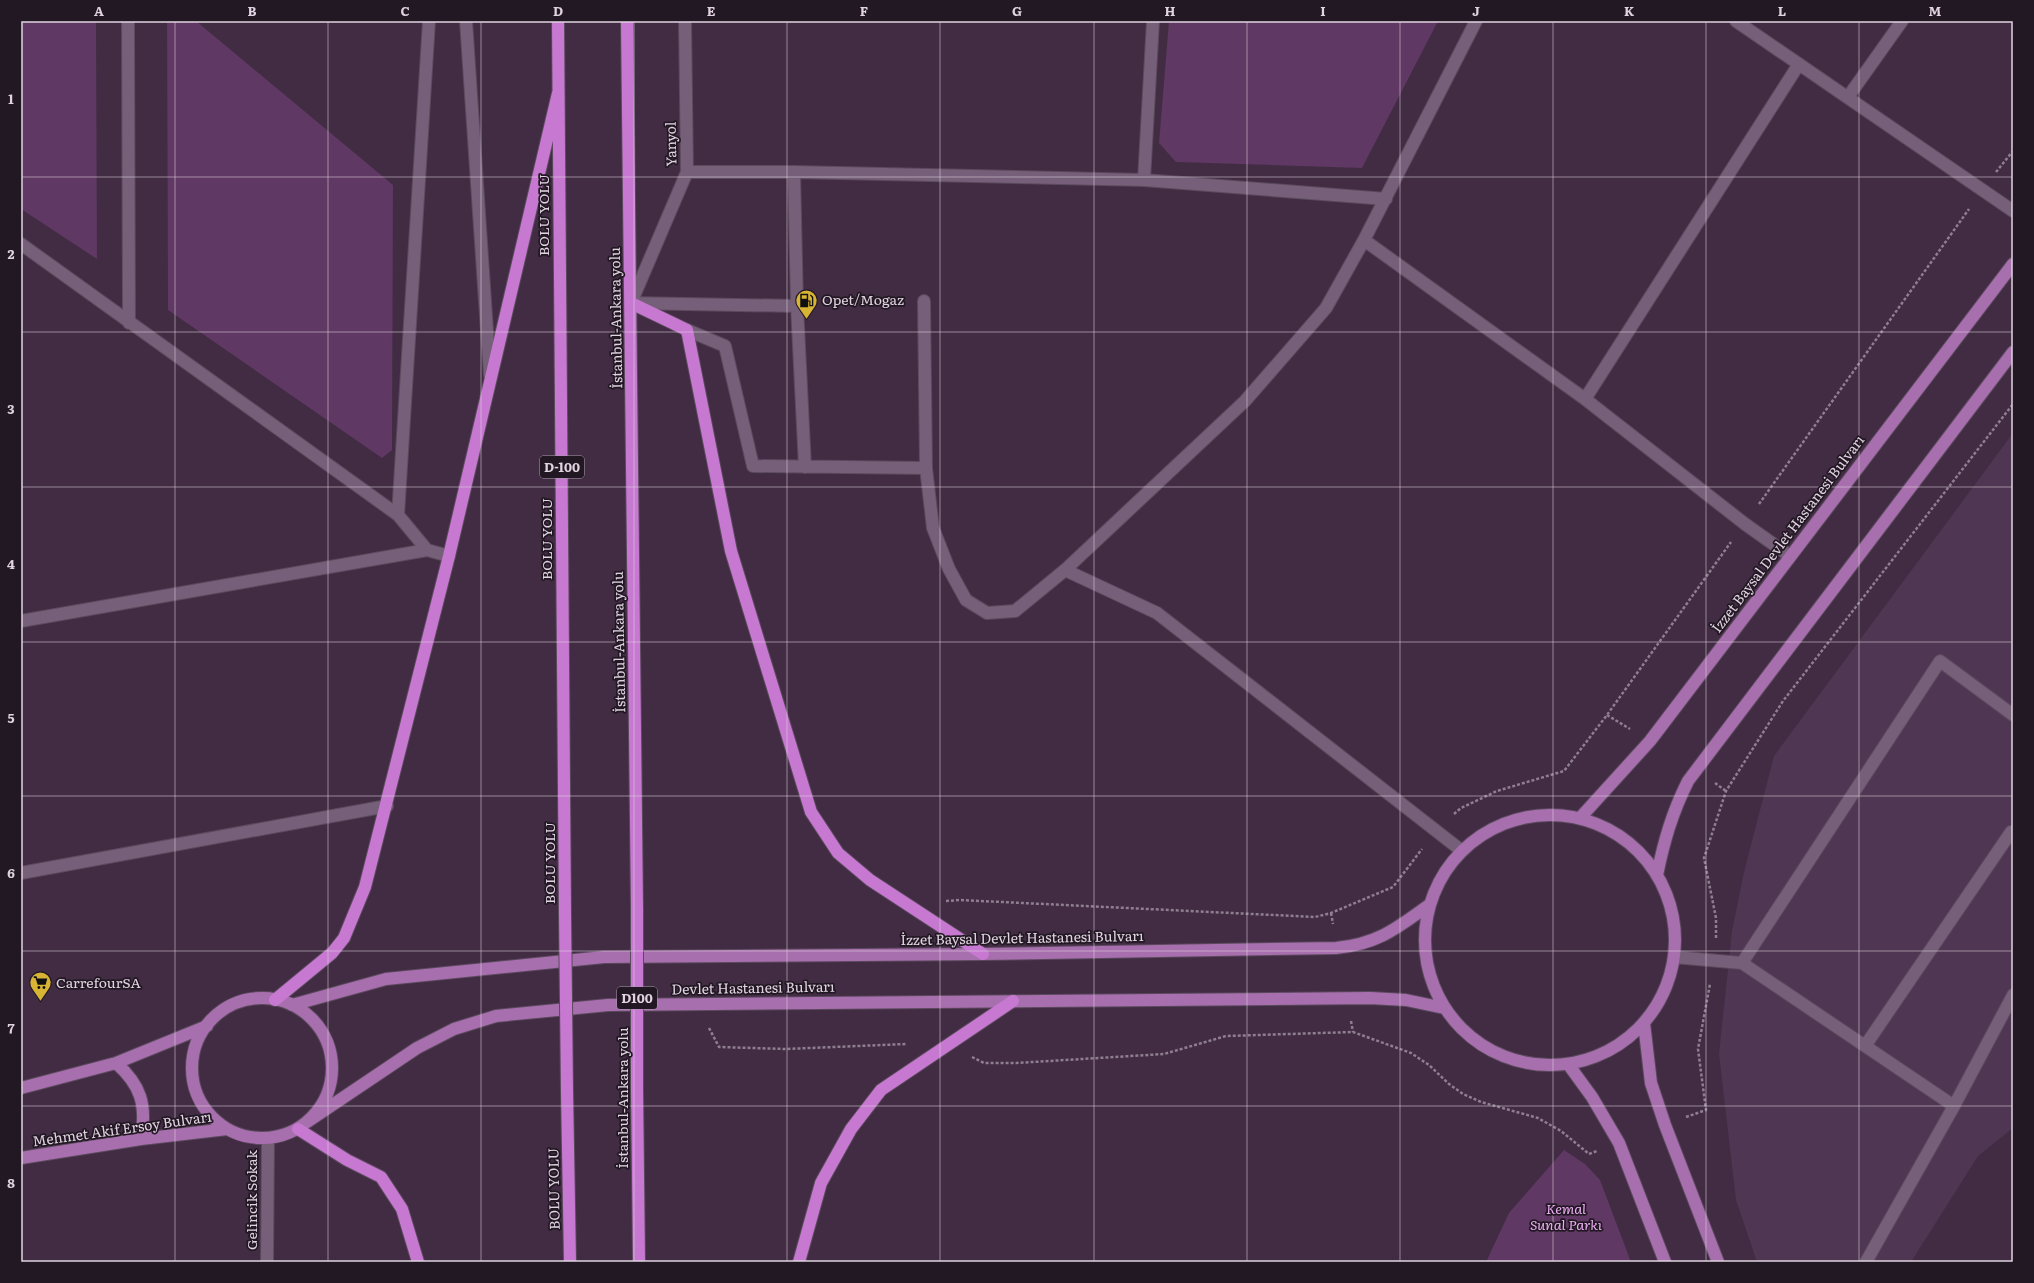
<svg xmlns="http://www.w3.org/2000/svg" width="2034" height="1283" viewBox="0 0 2034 1283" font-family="Literata,serif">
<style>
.built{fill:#4f3652}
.green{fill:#5f3863}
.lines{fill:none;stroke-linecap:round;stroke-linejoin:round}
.minor-casing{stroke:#5b495d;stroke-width:14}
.major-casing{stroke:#5b495d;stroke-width:14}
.highway-casing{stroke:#5b495d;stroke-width:14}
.path{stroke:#8f7d90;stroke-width:2.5;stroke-dasharray:3 2;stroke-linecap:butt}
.minor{stroke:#765f78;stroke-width:12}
.major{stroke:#a76fad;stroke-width:12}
.highway{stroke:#c779d1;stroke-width:12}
.highway-bridge-casing{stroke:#5b495d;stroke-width:14;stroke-linecap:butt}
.highway-bridge{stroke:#c779d1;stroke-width:12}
.grid{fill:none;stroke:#e1d3e2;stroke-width:1;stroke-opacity:0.55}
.labels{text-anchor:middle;stroke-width:3.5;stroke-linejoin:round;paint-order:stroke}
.shield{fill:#221823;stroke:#a89ba9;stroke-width:1}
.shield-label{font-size:13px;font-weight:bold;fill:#e1d3e2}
.street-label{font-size:14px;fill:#e1d3e2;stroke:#221823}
.poi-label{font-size:14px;fill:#e1d3e2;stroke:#221823;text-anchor:start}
.park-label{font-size:14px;font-style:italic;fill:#ecaef3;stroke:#221823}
.neatline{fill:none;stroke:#e1d3e2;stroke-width:1.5}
.grid-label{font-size:13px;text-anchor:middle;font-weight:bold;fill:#e1d3e2}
</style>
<rect width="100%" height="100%" fill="#412c43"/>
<path class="built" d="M 2013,433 L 2013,1128 L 1978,1156 L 1911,1262 L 1757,1262 L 1736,1200 L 1719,1054 L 1732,931 L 1744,872 L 1774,756 Z"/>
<path class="green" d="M 21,21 L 96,21 L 97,259 L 21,209 Z
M 167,21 L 196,21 L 393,185 L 392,450 L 382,458 L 168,310 Z
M 1169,21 L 1438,21 L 1362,168 L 1176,162 L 1159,143 Z
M 1564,1150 L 1585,1164 L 1600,1180 L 1631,1262 L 1486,1262 L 1509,1213 Z"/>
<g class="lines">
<defs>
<path id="minor" d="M 128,21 L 129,323
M 466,21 L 490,375
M 685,21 L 687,172 L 631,303 L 797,306 L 805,467
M 1736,21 L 2013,211
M 1848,97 L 1902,21
M 687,172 L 794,172 L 1144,180 L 1386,199
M 794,172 L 797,306
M 1144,180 L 1153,21
M 1364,240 L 1585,399 L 1745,524 L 1790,556
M 21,244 L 398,515 L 427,550 L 449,556
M 924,301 L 926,468 L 933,528 L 949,569 L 966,600 L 987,613 L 1015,611 L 1065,570 L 1245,401 L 1326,308 L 1364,240 L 1476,21
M 687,330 L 725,346 L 753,466 L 926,468
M 1585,399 L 1799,64
M 398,515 L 429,21
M 1065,570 L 1157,613 L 1462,851
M 21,621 L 427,550
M 21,873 L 387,806
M 1674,957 L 1742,963 L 1954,1106
M 1742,963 L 1940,661 L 2013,715
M 1865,1046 L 2011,832
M 267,1262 L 268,1138
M 1866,1262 L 1954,1106 L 2013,995"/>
<path id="major" d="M1425 940a125 125 0 1 1 250 0a125 125 0 1 1-250 0Z
M 1580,818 L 1650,741 L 2013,264
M 1657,875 C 1664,841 1672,813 1688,781 L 2013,352
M192 1068a70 70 0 1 1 140 0a70 70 0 1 1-140 0Z
M 292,1005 L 386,979 L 604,957 L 983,954 L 1336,948 C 1378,944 1397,928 1429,905
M 1644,1023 L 1651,1083 L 1665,1125 L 1718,1262
M 116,1063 C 141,1085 147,1105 141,1139
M 1568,1064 L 1592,1097 L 1619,1143 L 1665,1262
M 21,1088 L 116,1063 L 207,1026
M 307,1122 L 417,1048 L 454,1029 L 496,1016 L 608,1005 L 1370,998 L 1406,1000 L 1444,1008
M 21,1158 L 141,1139 L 227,1129"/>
<path id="highway" d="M 558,21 L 565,914
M 627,21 L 637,909
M 631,303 L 687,330 L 731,551 L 811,812 L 838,853 L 870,880 L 983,954
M 275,1000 L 332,953 L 344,938 L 365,887 L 449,556 L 558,93
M 637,1088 L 639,1262
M 567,1091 L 570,1262
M 298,1129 L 347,1160 L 381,1177 L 402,1209 L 418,1262
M 799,1262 L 821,1183 L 851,1129 L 881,1090 L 1013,1001"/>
</defs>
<use href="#minor" class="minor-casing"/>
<use href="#major" class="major-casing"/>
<use href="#highway" class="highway-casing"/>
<path class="path" d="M 1996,172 L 2013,151
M 1759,504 L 1969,209
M 1607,715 L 1630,729
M 1715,783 L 1726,791
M 1454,814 L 1461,808 L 1497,791 L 1564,771 L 1607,715 L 1731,542
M 946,901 L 960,900 L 1315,917 L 1331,913 L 1393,887 L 1422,849
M 1331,913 L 1333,924
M 1716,938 L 1716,918 L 1704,858 L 1726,791 L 1783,701 L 2013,404
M 1351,1021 L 1353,1032
M 709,1028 L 719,1047 L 786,1049 L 906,1044
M 972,1057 L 984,1063 L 1016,1063 L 1164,1054 L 1226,1036 L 1353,1032 L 1411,1053 L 1429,1065 L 1449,1084 L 1463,1094 L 1481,1102 L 1538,1118 L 1561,1131 L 1589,1154 L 1597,1151
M 1686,1117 L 1706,1110 L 1698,1049 L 1710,984"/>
<use href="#minor" class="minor"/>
<use href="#major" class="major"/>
<use href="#highway" class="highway"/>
<defs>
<path id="highway-bridge" d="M 637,909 L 637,1088
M 565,914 L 567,1091"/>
</defs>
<use href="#highway-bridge" class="highway-bridge-casing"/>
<use href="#highway-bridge" class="highway-bridge"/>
</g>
<path class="grid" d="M 175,21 L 175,1262M 328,21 L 328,1262M 481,21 L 481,1262M 634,21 L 634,1262M 787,21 L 787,1262M 940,21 L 940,1262M 1094,21 L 1094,1262M 1247,21 L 1247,1262M 1400,21 L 1400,1262M 1553,21 L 1553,1262M 1706,21 L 1706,1262M 1859,21 L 1859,1262M 21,177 L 2013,177M 21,332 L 2013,332M 21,487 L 2013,487M 21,642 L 2013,642M 21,796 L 2013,796M 21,951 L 2013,951M 21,1106 L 2013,1106"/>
<defs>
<symbol id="fuel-pin" viewBox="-11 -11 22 30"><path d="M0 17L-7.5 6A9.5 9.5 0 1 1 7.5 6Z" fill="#d8b434" stroke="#221823"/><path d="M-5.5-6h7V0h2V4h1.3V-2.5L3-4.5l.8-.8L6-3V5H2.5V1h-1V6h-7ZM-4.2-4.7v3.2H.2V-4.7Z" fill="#111"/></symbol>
<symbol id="supermarket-pin" viewBox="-11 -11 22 30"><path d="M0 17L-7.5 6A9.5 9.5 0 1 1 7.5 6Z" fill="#d8b434" stroke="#221823"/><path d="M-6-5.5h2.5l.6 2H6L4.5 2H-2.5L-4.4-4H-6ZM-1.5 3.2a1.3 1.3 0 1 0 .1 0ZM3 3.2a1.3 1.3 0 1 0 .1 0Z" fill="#111"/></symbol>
</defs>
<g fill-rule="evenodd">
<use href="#fuel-pin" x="794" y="288" width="25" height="34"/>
<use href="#supermarket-pin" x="28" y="970" width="25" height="34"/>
</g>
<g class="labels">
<g class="shield">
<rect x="540" y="456" width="44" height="22" rx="3"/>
<rect x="617" y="987" width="40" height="22" rx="3"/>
</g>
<g class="shield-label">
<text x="562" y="472">D-100</text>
<text x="637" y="1003">D100</text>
</g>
<g class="street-label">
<text transform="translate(671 144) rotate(-91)" y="5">Yanyol</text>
<text transform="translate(544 215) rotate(-90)" y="5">BOLU YOLU</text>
<text transform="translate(616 318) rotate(-91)" y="5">İstanbul-Ankara yolu</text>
<text transform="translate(1788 534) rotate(-53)" y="5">İzzet Baysal Devlet Hastanesi Bulvarı</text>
<text transform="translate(547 539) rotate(-90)" y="5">BOLU YOLU</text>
<text transform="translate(619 642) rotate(-91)" y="5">İstanbul-Ankara yolu</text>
<text transform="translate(550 863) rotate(-90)" y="5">BOLU YOLU</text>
<text transform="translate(1022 938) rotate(-1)" y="5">İzzet Baysal Devlet Hastanesi Bulvarı</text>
<text transform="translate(753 988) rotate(-1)" y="5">Devlet Hastanesi Bulvarı</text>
<text transform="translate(623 1098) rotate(-90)" y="5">İstanbul-Ankara yolu</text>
<text transform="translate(122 1129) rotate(-8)" y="5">Mehmet Akif Ersoy Bulvarı</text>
<text transform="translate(554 1189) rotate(-91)" y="5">BOLU YOLU</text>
<text transform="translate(252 1200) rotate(-90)" y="5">Gelincik Sokak</text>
</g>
<g class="poi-label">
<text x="822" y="305">Opet/Mogaz</text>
<text x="56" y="988">CarrefourSA</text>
</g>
<g class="park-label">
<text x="1566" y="1214">Kemal<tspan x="1566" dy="16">Sunal Parkı</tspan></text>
</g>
</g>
<rect width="2034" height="1283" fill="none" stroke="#221823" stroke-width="44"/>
<rect x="22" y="22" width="1990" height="1239" class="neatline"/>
<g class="grid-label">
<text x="99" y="16">A</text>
<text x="252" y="16">B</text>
<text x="405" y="16">C</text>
<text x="558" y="16">D</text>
<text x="711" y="16">E</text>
<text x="864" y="16">F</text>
<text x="1017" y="16">G</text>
<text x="1170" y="16">H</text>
<text x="1323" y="16">I</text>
<text x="1476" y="16">J</text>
<text x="1629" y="16">K</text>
<text x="1782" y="16">L</text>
<text x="1935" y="16">M</text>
<text x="11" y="104">1</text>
<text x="11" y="259">2</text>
<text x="11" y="414">3</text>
<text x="11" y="569">4</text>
<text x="11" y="723">5</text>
<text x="11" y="878">6</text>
<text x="11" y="1033">7</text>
<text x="11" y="1188">8</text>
</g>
</svg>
